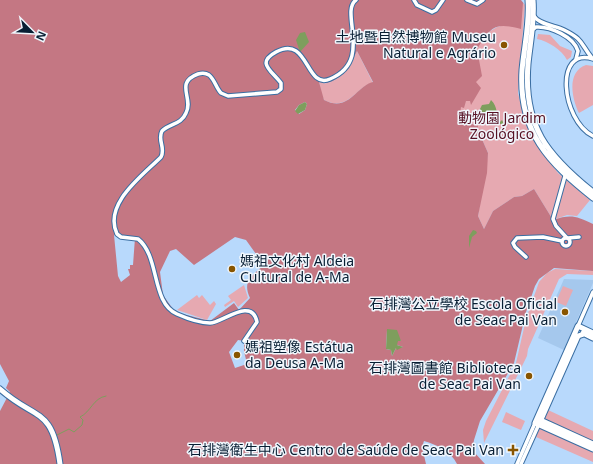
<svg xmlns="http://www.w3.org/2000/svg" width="593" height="464" viewBox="0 0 593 464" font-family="'Noto Sans','Noto Sans SC',sans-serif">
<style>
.built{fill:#a5c8ed}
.green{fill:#e6a9b1}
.forest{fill:#c47783;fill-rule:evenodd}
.water{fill:#7e9e5d}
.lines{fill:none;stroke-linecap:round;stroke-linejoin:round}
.stream{stroke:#7e9e5d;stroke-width:1}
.street-casing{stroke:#3a6ea2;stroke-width:5.5}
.secondary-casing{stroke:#3a6ea2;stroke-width:7}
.street{stroke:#fff;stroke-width:3.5}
.secondary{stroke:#fff;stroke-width:5}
.poi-dot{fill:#850;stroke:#f1f7fd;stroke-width:1.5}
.labels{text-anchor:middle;stroke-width:3;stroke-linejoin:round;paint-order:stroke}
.poi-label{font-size:14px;fill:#081e33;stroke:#f1f7fd;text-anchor:end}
.park-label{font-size:14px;fill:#561023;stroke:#f1f7fd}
</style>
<rect width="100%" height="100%" fill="#b8d9fc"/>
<path class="built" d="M 564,279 L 593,280 L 593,283 L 564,350 L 538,338 Z"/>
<path class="green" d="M 523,3 L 525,5 L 518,93 L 523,114 L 539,147 L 558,173 L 590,200 L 577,216 L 567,215 L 553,220 L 534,189 L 522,196 L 514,197 L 493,211 L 484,229 L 478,216 L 488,153 L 478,130 L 471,122 L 459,122 L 440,100 L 487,33 L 497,27 L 504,25 Z
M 538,34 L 550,35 L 560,46 L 572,51 L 571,57 L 567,60 C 562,50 548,41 537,39 Z
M 357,51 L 373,83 C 358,84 349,113 324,100 L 321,93 L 319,82 C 336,89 352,63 357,51 Z
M 586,65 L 593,66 L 593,105 L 579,113 C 572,99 566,72 586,65 Z
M 555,269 L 593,271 L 593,275 L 567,274 L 559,279 L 528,349 L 527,356 L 484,443 L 483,430 L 486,421 L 516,363 L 526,319 L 539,282 L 547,273 Z
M 244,285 L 248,298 L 238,307 L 234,301 L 225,307 L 224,305 L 231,300 L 228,296 Z
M 563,286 L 573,290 L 566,306 L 556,302 Z
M 197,295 L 199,298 L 202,295 L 210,305 L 214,301 L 216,304 L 207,320 L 177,310 Z
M 548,410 L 593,431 L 593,442 L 544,420 Z
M 506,412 L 525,421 L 521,430 L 502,422 Z
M 540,427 L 593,451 L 593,462 L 536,437 Z"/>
<path class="forest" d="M 0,0 L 521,0 L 525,5 L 523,3 L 521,29 C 494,22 491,27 477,49 L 482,76 L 476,82 L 481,88 L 471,105 L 470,101 L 466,101 L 464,108 L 461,107 L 459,122 L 471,122 L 472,124 L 478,126 L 478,130 L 488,153 L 487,173 L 478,216 L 484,229 L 493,211 L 514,197 L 522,196 L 534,189 L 553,220 C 571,214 576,216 593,224 L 593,271 L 554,268 L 539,279 L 535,286 L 526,312 L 514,363 L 480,421 L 474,440 L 473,446 L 474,452 L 485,464 L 457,464 C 451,451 437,445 424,441 L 422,447 L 426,464 L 0,464 L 0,411 L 10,392 L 6,388 L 9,381 L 0,364 ZM 357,51 L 373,82 C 356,86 349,113 324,100 L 319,82 C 337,88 351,64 357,51 ZM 305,102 L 307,104 L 305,110 L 299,114 L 295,110 L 299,105 ZM 116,234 L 124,238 L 135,238 L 133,265 L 130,265 L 130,269 L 128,269 L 130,275 L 121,282 L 118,276 L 114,235 ZM 235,237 L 246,240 L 264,265 C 252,276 242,281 250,298 L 239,310 L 234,303 L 210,321 L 175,312 L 163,295 L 160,272 L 170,251 L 176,249 L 194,265 ZM 387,330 L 401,341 L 397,341 L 397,345 L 403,347 L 396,348 L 392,356 L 391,350 L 386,349 ZM 238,340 L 244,341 L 244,351 L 247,364 L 235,368 L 229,352 Z"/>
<path class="water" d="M 305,32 L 309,42 L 300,52 L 296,40 L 300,33 Z
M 491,100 C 498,106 496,116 500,122 L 502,120 L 504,124 L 499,124 L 496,120 L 486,121 L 475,119 L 482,105 L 489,104 Z
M 305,102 L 307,104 L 305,110 L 298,114 L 295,111 L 299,105 Z
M 473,230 L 476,231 L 477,233 L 472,237 L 469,248 L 469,236 Z
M 387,329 L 397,330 L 401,341 L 398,341 L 397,345 L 403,347 L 397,350 L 396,348 L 392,356 L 391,350 L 386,349 Z"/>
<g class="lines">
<path class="stream" d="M 55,436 L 69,429 L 74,432 L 82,425 L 83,420 L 80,417 C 91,412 93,398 106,396"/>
<defs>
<path id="street" d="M 414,0 L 417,5 L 432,12 L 436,10 L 443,0
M 467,0 L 477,4 L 483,0
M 534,16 C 538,24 556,26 564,30 C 584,40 580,43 592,58
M 532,30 L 536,27 C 550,26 574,37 578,51 L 576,59
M 593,59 C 554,46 561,120 593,136
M 565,176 L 553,219 L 556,226 L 567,238
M 568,238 L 579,237
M562 242a4 4 0 1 1 8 0a4 4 0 1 1-8 0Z
M 526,257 L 515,247 L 513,243 L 517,238 L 543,237 L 562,241
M 578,326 L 593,292
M 244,341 L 257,322 C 252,296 222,323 210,323 C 200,323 186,318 177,314 C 151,303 160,256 138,239 L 121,237 L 117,234 C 103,204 142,176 161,157 C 166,148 157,140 162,131 C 170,123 181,125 186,113 C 194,98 174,83 198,74 C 201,73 206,73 209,75 C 215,80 216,88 221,93 L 228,96 L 277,92 L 281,89 L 281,83 C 271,70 256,63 276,52 C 309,34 305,90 330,79 C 374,61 339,12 356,0
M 517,464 L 535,423
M 521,464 L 539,424"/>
<path id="secondary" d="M 528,0 C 530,23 524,47 522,70 C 518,132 549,163 593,198
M 533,0 C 535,21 530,43 528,64 C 523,126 547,155 593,192
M 583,333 L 593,338
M 593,333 L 578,326 L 535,423 L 593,449
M 0,389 C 36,421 52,406 60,464
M 538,419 L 593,444
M 539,424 L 578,336 L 584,334"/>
</defs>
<use href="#street" class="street-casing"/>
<use href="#secondary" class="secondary-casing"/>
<use href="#street" class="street"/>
<use href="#secondary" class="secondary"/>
</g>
<g class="poi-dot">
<circle cx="504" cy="45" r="4"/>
<circle cx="232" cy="269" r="4"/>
<circle cx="565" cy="312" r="4"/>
<circle cx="237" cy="355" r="4"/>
<circle cx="529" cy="376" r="4"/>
<path d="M511 444h4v4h4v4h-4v4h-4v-4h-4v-4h4z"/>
</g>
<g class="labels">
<g class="poi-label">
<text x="496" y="42">土地暨自然博物館 Museu<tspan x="496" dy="16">Natural e Agrário</tspan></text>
<text x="240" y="266" text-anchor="start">媽祖文化村 Aldeia<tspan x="240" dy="16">Cultural de A-Ma</tspan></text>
<text x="557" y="309">石排灣公立學校 Escola Oficial<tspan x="557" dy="16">de Seac Pai Van</tspan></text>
<text x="245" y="352" text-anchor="start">媽祖塑像 Estátua<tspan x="245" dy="16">da Deusa A-Ma</tspan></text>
<text x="521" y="373">石排灣圖書館 Biblioteca<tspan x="521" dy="16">de Seac Pai Van</tspan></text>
<text x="504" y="455">石排灣衛生中心 Centro de Saúde de Seac Pai Van</text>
</g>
<g class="park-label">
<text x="502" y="123">動物園 Jardim<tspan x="502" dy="16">Zoológico</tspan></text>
</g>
</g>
<g transform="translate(32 32) rotate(114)" stroke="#f1f7fd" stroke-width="3" paint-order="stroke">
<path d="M0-3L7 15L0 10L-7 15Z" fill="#081e33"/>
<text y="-6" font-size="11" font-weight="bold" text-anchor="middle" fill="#081e33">N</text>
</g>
</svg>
